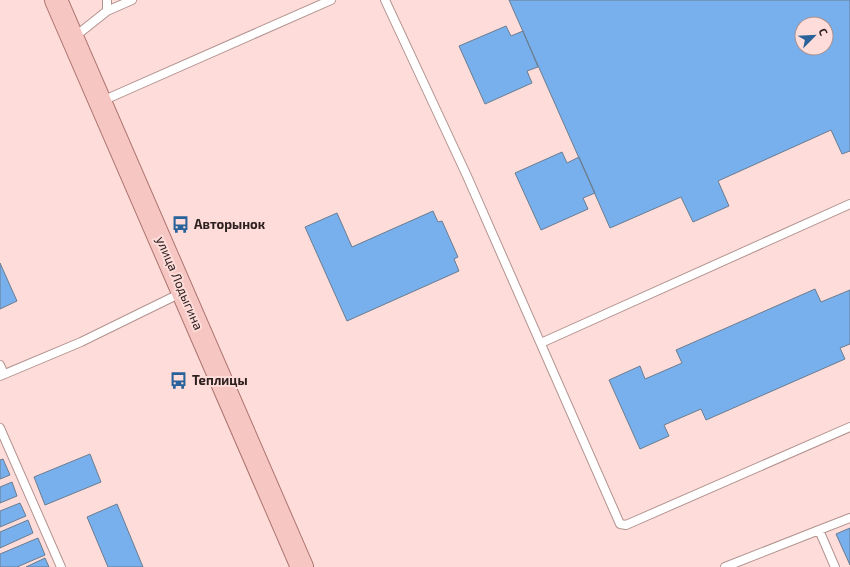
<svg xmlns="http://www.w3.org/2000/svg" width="850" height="567" viewBox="0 0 850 567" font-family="'Exo 2',sans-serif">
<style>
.building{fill:#77b0ec;stroke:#6a7c90;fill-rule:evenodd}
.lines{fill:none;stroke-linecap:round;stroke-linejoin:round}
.lane-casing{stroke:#b29390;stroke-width:10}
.primary-casing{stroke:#ac746f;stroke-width:24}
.lane{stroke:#fff;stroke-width:8}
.primary{stroke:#f6c6c2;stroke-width:22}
.labels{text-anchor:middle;stroke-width:4;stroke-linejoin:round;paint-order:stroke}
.poi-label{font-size:13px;font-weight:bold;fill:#2d2120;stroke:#fedcd9;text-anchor:start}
.street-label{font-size:13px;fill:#2d2120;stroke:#fedcd9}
</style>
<rect width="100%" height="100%" fill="#fedcd9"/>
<path class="building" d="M 509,0 L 850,0 L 850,151 L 842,154 L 831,130 L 718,181 L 729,206 L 693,222 L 681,197 L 610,228 ZM 802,24 L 826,24 L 826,48 L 802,48 Z
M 506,26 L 511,36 L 523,31 L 538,67 L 527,71 L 532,83 L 485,104 L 459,46 Z
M 562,152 L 567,163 L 579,157 L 595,193 L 583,198 L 588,209 L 541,230 L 515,173 Z
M 433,211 L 438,222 L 442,221 L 458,257 L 454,259 L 459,271 L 347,321 L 305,227 L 337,213 L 352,247 Z
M 0,263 L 17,301 L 0,309 Z
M 815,289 L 821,302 L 850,290 L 850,344 L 840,348 L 845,359 L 706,420 L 701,409 L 664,425 L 669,436 L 640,449 L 609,380 L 640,366 L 645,379 L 682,363 L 676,350 Z
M 90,454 L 101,482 L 45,505 L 34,477 Z
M 3,459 L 10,475 L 0,479 L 0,460 Z
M 12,482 L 17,496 L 0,503 L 0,487 Z
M 20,503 L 26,516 L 0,527 L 0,511 Z
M 117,504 L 143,567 L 108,567 L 87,517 Z
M 28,520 L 33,533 L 0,548 L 0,532 Z
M 850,528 L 850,565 L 836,534 Z
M 38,538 L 45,555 L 17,567 L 0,567 L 0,554 Z
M 45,558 L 49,567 L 26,567 Z"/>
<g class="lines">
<defs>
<path id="lane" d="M 385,0 L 467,176 L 620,524 L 626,525 L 850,427
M 107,11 L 107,0
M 73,38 L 107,11 L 132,0
M 102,101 L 331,0
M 541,343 L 850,204
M 0,365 L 4,374
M 0,376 L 81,342 L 183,292
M 0,428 L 61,567
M 819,530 L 850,518
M 725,567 L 819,530 L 835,567"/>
<path id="primary" d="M 56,0 L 302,567"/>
</defs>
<use href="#lane" class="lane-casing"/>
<use href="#primary" class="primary-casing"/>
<use href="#lane" class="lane"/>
<use href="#primary" class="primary"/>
</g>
<defs>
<symbol id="bus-bare" viewBox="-9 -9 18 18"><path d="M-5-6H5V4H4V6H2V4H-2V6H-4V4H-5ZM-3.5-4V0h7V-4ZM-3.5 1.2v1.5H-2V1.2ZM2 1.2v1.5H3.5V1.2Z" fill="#29629a" stroke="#fedcd9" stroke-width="2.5" paint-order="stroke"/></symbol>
</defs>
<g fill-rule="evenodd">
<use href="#bus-bare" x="168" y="212" width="25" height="25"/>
<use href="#bus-bare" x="166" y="368" width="25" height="25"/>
</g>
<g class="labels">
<g class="poi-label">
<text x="194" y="229">Авторынок</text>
<text x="192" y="385">Теплицы</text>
</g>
<g class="street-label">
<text transform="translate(180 283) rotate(67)" y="5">улица Лодыгина</text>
</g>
</g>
<g transform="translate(814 36) rotate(66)"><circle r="19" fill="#fedcd9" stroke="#aa918f"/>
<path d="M0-3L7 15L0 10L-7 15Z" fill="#29629a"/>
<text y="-6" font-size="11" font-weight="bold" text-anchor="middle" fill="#2d2120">С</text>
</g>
</svg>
